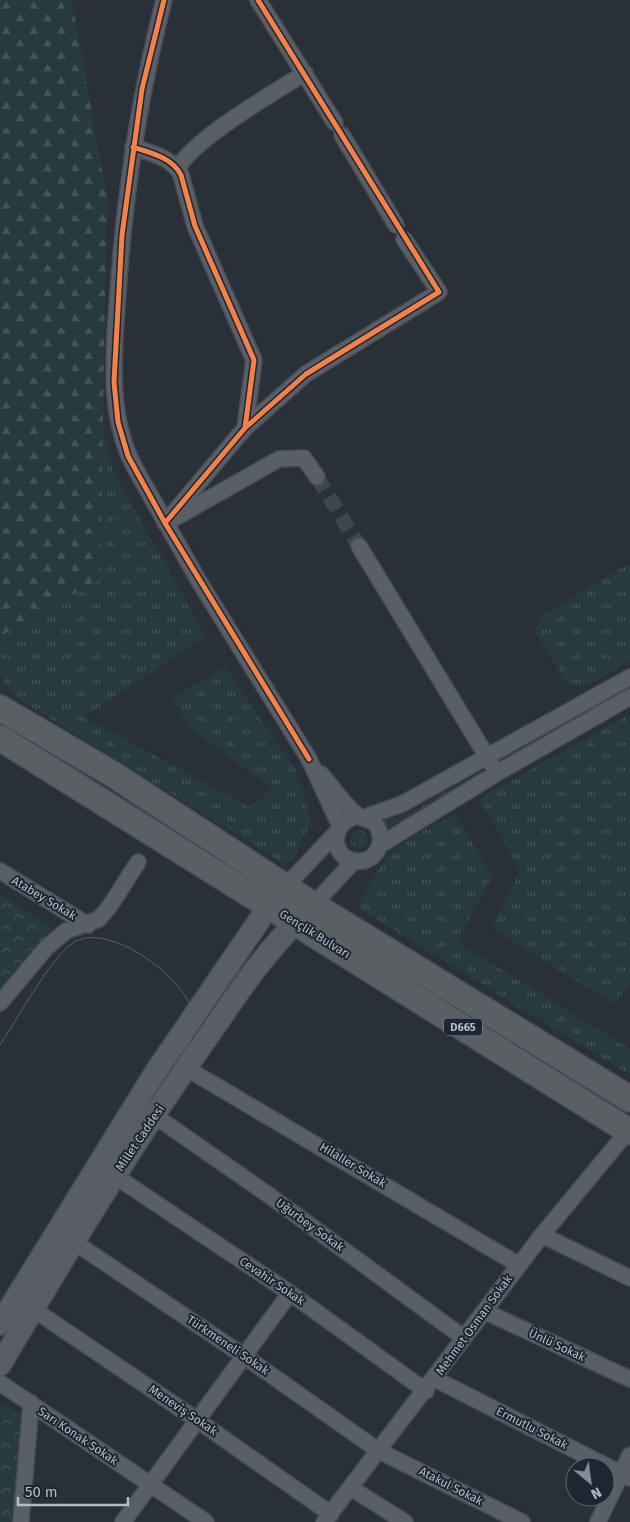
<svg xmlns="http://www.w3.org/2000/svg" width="630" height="1522" viewBox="0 0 630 1522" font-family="'Fira Sans',sans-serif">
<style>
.grass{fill:url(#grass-tufts)}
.forest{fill:url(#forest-firs)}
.park{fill:url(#park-crowns)}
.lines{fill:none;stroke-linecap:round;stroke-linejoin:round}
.minor-tunnel{stroke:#3f454e;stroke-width:15;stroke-dasharray:15 8;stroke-linecap:butt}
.minor-casing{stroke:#484c53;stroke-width:18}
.secondary-casing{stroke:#484c53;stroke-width:24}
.trunk-casing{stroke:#474c53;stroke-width:28}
.minor{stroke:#5a5e66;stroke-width:15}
.secondary{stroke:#595d64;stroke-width:21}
.trunk{stroke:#5b5f64;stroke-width:25}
.tram{stroke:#595d64;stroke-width:1}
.cycleway-casing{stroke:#1d2633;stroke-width:8}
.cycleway{stroke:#f48246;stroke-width:5}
.labels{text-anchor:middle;stroke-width:4;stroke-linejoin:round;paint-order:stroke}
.shield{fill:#1d2633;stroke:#878f9c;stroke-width:1}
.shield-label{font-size:11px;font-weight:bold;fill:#b4bcc9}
.street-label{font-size:12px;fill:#b4bcc9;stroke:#1d2633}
</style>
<defs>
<pattern id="grass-tufts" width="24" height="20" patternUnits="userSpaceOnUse" patternTransform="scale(1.25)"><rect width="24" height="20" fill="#273a3e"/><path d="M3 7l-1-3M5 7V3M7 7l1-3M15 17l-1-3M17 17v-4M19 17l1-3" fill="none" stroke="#445559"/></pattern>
<pattern id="forest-firs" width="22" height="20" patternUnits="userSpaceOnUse" patternTransform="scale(1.25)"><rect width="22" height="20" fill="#273a3e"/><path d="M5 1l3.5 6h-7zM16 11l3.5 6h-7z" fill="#445559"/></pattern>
<pattern id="park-crowns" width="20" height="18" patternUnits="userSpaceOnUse" patternTransform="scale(1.25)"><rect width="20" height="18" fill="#273a3e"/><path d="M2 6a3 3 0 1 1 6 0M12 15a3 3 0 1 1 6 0" fill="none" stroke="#445559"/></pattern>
</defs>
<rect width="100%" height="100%" fill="#2a3038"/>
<path class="grass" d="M 103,428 L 113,470 L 206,637 L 84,717 L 250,807 L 273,789 L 192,730 L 171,698 L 225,667 L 297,772 L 311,822 L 294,859 L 281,862 L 17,698 L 0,677 L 0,636 L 100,579 Z
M 626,565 L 630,566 L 630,660 L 586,686 L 568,685 L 534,630 L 543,615 Z
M 630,686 L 630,689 L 503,761 L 502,758 Z
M 630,714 L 630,984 L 614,1004 L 492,928 L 520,870 L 479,799 Z
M 482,770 L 484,772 L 387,830 L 382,821 L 409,813 Z
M 456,814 L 492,877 L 457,942 L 630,1049 L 630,1075 L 357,907 C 368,889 377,867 393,852 C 409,835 435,825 456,814 Z
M350 839a9 9 0 1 1 18 0a9 9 0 1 1-18 0Z"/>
<path class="forest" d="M 0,0 L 72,0 L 107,197 L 100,579 L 0,636 Z"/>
<path class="park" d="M 0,894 L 53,928 L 0,992 Z
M 0,1405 L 6,1406 L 20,1415 L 17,1522 L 0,1522 Z"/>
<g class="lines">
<path class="minor-tunnel" d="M 317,477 L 359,546"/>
<defs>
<path id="minor" d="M 164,0 C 139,96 125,193 118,292 C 114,351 106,416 136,470 L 200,583 L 309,759 L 340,826
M 258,0 L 335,123
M 342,135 L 396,225
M 133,147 C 150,153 172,157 181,175 L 195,226 L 254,360 L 245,428
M 178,169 C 191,140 275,92 305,73
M 173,519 L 279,459 L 304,458 L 317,477
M 165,523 L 245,428 L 306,374 L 439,292 L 404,239
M 359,546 L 492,765
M 321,774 C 333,787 343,804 357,815 C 362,820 371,818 376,825 C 386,839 378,859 362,861 C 332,865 325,823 358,816
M 365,817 L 402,804 L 630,677
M 380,845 L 497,773 L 630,697
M 0,871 L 88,925
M 285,887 L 337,832
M 313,905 L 354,861
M 0,1003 L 47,947 L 66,931 L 99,919 L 110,906 L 138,862
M 186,1068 L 519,1265
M 155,1116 L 270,1196 L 464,1338
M 115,1176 L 290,1293 L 426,1391
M 542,1235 L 630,1278
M 74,1242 L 244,1356 L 379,1451 L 522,1522
M 33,1309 L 197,1420 L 331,1514
M 484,1311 L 630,1379
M 435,1379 L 630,1478
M 0,1383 L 206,1522
M 351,1488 L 405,1522
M 21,1522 L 31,1403
M 123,1522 L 290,1293
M 324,1522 L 542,1235 L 628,1131
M 598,1522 L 630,1455"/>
<path id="secondary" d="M 0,1324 L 155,1073 L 269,906
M 0,1365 C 65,1255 131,1146 204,1042 C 233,1001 260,957 297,922"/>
<path id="trunk" d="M 0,708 L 114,775 L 313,905 L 630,1099
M 0,738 L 630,1132"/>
</defs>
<use href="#minor" class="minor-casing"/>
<use href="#secondary" class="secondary-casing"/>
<use href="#trunk" class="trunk-casing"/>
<use href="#minor" class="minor"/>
<use href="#secondary" class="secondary"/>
<use href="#trunk" class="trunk"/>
<path class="tram" d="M 0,1045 C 17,1020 52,954 76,941 C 112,923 189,980 194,1017 C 196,1034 184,1052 176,1066 L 0,1352"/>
<defs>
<path id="cycleway" d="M 164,0 L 142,89 L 122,235 L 114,382 L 118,422 L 128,456 L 165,523 L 309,759
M 133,147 C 150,153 172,157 181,175 L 195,226 L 254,360 L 245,428
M 165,523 L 245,428 L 306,374 L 439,292 L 258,0"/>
</defs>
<use href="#cycleway" class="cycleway-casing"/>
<use href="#cycleway" class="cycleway"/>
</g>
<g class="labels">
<rect class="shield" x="444" y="1018.5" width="38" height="17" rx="4"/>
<g class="shield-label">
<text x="463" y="1031">D665</text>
</g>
<g class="street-label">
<text transform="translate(44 898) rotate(31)" y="4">Atabey Sokak</text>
<text transform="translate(315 934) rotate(32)" y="4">Gençlik Bulvarı</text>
<text transform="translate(140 1138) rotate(-56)" y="4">Millet Caddesi</text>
<text transform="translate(353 1165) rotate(31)" y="4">Hilaller Sokak</text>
<text transform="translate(310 1225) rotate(36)" y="4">Uğurbey Sokak</text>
<text transform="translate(272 1281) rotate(34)" y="4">Cevahir Sokak</text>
<text transform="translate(474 1325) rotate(-54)" y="4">Mehmet Osman Sokak</text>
<text transform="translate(228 1345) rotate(34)" y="4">Türkmeneli Sokak</text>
<text transform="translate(557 1345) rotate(25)" y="4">Ünlü Sokak</text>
<text transform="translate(183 1410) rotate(34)" y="4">Meneviş Sokak</text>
<text transform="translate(532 1428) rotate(27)" y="4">Ermutlu Sokak</text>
<text transform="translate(78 1436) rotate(34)" y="4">Sarı Konak Sokak</text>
<text transform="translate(451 1486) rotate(27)" y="4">Atakul Sokak</text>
</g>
</g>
<g transform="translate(590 1482) rotate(151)"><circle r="24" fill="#1d2633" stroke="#59626f"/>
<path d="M0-4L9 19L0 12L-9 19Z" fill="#848b96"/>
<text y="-8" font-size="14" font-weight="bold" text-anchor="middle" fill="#b4bcc9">N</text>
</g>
<path d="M18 1497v8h110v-8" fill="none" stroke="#b4bcc9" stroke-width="2.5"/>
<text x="25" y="1497" font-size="15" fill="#b4bcc9" stroke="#1d2633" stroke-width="4" paint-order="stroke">50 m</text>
</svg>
